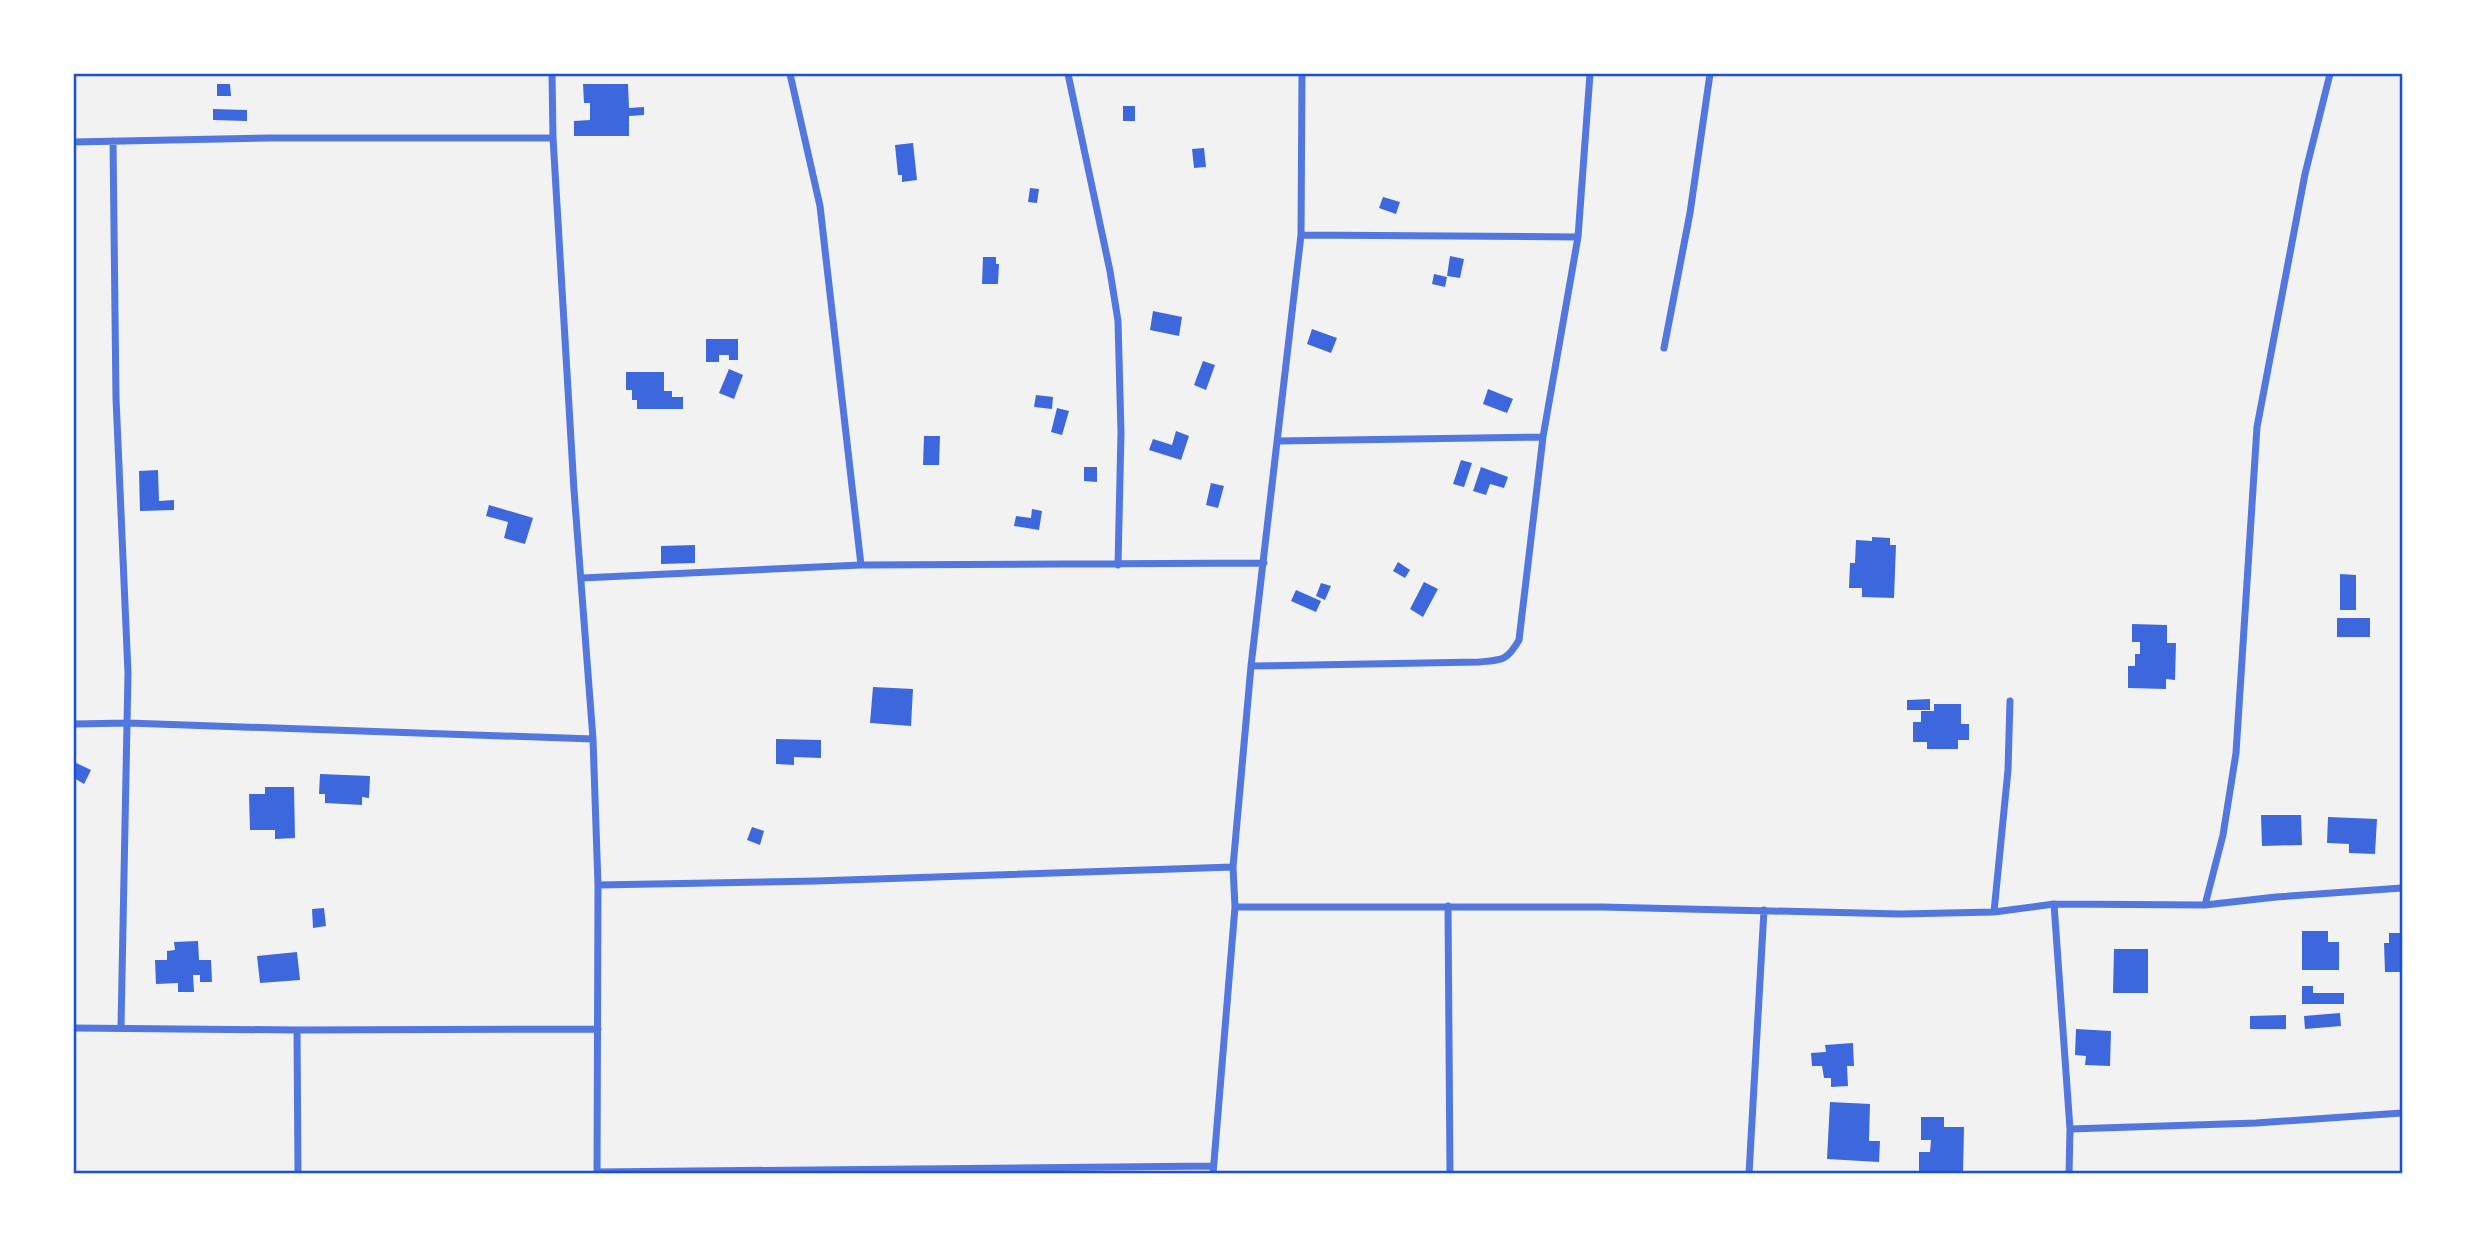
<svg xmlns="http://www.w3.org/2000/svg" width="2476" height="1247" viewBox="0 0 2476 1247" font-family="'Alegreya Sans',sans-serif">
<style>
.building{fill:#3d67dc}
.lines{fill:none;stroke-linecap:round;stroke-linejoin:round}
.minor{stroke:#5277de;stroke-width:7}
.neatline{fill:none;stroke:#1d4ed8;stroke-width:2.5}
</style>
<rect width="100%" height="100%" fill="#f2f2f2"/>
<path class="building" d="M 217,84 L 230,84 L 231,96 L 217,96 Z
M 583,84 L 628,84 L 629,108 L 644,107 L 644,115 L 629,116 L 629,136 L 574,136 L 574,121 L 590,120 L 590,103 L 584,103 Z
M 1123,106 L 1135,106 L 1135,121 L 1123,121 Z
M 213,109 L 247,110 L 247,121 L 213,120 Z
M 913,143 L 917,180 L 902,182 L 902,175 L 898,175 L 895,145 Z
M 1204,148 L 1206,167 L 1194,168 L 1192,149 Z
M 1030,188 L 1039,189 L 1037,203 L 1028,202 Z
M 1383,197 L 1400,202 L 1396,214 L 1379,208 Z
M 1450,256 L 1464,259 L 1460,278 L 1447,276 Z
M 983,257 L 996,257 L 996,264 L 999,264 L 998,284 L 982,284 Z
M 1434,274 L 1447,277 L 1445,287 L 1432,284 Z
M 1153,311 L 1182,317 L 1179,336 L 1150,330 Z
M 1312,329 L 1337,338 L 1331,353 L 1307,344 Z
M 706,339 L 738,339 L 738,360 L 729,360 L 729,355 L 719,355 L 719,362 L 706,362 Z
M 1203,361 L 1215,365 L 1206,390 L 1194,385 Z
M 729,369 L 743,375 L 734,399 L 719,393 Z
M 626,372 L 664,372 L 664,391 L 672,391 L 672,397 L 683,397 L 683,409 L 637,409 L 637,400 L 632,400 L 632,390 L 626,390 Z
M 1488,389 L 1513,399 L 1507,413 L 1483,404 Z
M 1036,395 L 1053,397 L 1052,409 L 1034,407 Z
M 1057,408 L 1069,411 L 1062,435 L 1051,432 Z
M 1176,431 L 1189,436 L 1181,460 L 1149,450 L 1153,439 L 1172,445 Z
M 924,436 L 940,436 L 939,465 L 923,465 Z
M 1461,460 L 1472,463 L 1464,487 L 1453,484 Z
M 1084,467 L 1097,467 L 1097,482 L 1084,481 Z
M 1481,467 L 1508,477 L 1504,488 L 1490,484 L 1486,495 L 1473,491 Z
M 158,470 L 159,501 L 174,500 L 174,510 L 140,511 L 139,471 Z
M 1211,483 L 1224,486 L 1218,508 L 1206,505 Z
M 489,505 L 533,518 L 525,544 L 504,538 L 508,522 L 486,516 Z
M 1032,509 L 1042,511 L 1039,530 L 1014,526 L 1016,516 L 1031,518 Z
M 1872,537 L 1890,538 L 1890,545 L 1896,545 L 1894,598 L 1862,597 L 1862,588 L 1849,588 L 1850,563 L 1855,563 L 1856,540 L 1872,541 Z
M 695,545 L 695,563 L 661,564 L 661,546 Z
M 1398,562 L 1410,570 L 1405,578 L 1393,571 Z
M 2340,574 L 2356,575 L 2356,610 L 2340,610 Z
M 1424,582 L 1438,589 L 1423,617 L 1410,609 Z
M 1321,583 L 1331,586 L 1325,600 L 1316,596 Z
M 1296,590 L 1321,601 L 1316,612 L 1291,601 Z
M 2337,618 L 2370,618 L 2370,637 L 2337,637 Z
M 2132,624 L 2167,625 L 2167,643 L 2176,643 L 2175,680 L 2166,679 L 2166,689 L 2128,688 L 2128,666 L 2135,666 L 2135,654 L 2140,654 L 2140,642 L 2132,642 Z
M 873,687 L 913,689 L 911,726 L 870,723 Z
M 1930,699 L 1930,710 L 1907,710 L 1907,700 Z
M 1934,704 L 1961,704 L 1961,724 L 1969,724 L 1969,740 L 1958,740 L 1958,749 L 1927,749 L 1927,742 L 1913,742 L 1913,722 L 1921,722 L 1921,711 L 1934,711 Z
M 776,739 L 821,740 L 821,758 L 794,757 L 794,765 L 776,764 Z
M 74,762 L 91,770 L 84,784 L 74,778 Z
M 320,774 L 370,776 L 369,798 L 362,797 L 362,805 L 325,803 L 325,794 L 319,794 Z
M 265,787 L 294,787 L 295,838 L 275,839 L 275,830 L 250,830 L 249,794 L 265,794 Z
M 2261,815 L 2301,815 L 2302,845 L 2262,846 Z
M 2328,817 L 2377,819 L 2375,854 L 2349,853 L 2349,844 L 2327,843 Z
M 752,827 L 764,831 L 760,845 L 747,840 Z
M 324,908 L 326,926 L 313,928 L 312,909 Z
M 2302,931 L 2328,931 L 2328,942 L 2339,942 L 2339,970 L 2302,970 Z
M 2389,933 L 2402,933 L 2402,972 L 2385,972 L 2384,943 L 2389,943 Z
M 198,941 L 199,960 L 211,960 L 212,982 L 200,982 L 200,975 L 193,975 L 194,992 L 178,992 L 178,983 L 156,984 L 155,960 L 167,960 L 167,951 L 175,950 L 174,942 Z
M 2114,949 L 2148,949 L 2148,993 L 2113,993 Z
M 297,952 L 300,980 L 260,983 L 257,956 Z
M 2302,986 L 2313,986 L 2313,993 L 2344,993 L 2344,1004 L 2302,1004 Z
M 2340,1013 L 2341,1026 L 2305,1029 L 2304,1016 Z
M 2286,1015 L 2286,1029 L 2250,1029 L 2250,1016 Z
M 2076,1029 L 2111,1031 L 2110,1066 L 2085,1065 L 2086,1056 L 2075,1055 Z
M 1853,1043 L 1854,1066 L 1847,1066 L 1848,1086 L 1831,1087 L 1831,1078 L 1824,1078 L 1822,1066 L 1812,1066 L 1811,1053 L 1826,1052 L 1825,1045 Z
M 1830,1102 L 1870,1104 L 1869,1141 L 1880,1141 L 1879,1162 L 1827,1159 Z
M 1921,1117 L 1944,1117 L 1944,1127 L 1964,1127 L 1963,1174 L 1919,1174 L 1919,1152 L 1930,1152 L 1931,1140 L 1921,1140 Z"/>
<g class="lines">
<path class="minor" d="M 552,74 L 553,138 L 574,490 L 593,739 L 598,885 L 597,1174
M 790,74 L 820,206 L 861,565
M 1068,74 L 1110,271 L 1118,321 L 1121,433 L 1118,565
M 113,141 L 116,398 L 128,673 L 121,1027
M 74,142 L 270,138 L 553,138
M 1301,235 L 1578,237
M 1664,348 L 1690,213 L 1710,74
M 1278,441 L 1543,437
M 582,578 L 861,565 L 1264,563
M 1251,666 L 1479,662 C 1502,660 1507,661 1519,640 L 1543,437 L 1578,237 L 1590,74
M 74,724 L 128,723 L 593,739
M 598,885 L 816,881 L 1233,867
M 2054,904 L 2070,1129 L 2069,1174
M 2205,905 L 2223,835 L 2236,753 L 2257,427 L 2305,174 L 2330,74
M 1448,906 L 1450,1174
M 1235,907 L 1602,907 L 1901,914 L 1994,912 L 2054,904 L 2205,905 L 2276,897 L 2402,888
M 1994,912 L 2008,770 L 2010,701
M 74,1028 L 297,1030 L 598,1029
M 297,1030 L 298,1174
M 2070,1129 L 2256,1123 L 2402,1113
M 597,1172 L 1213,1166
M 1213,1174 L 1235,907 L 1233,867 L 1251,666 L 1301,235 L 1302,74
M 1749,1174 L 1764,910"/>
</g>
<rect width="2476" height="1247" fill="none" stroke="#ffffff" stroke-width="150"/>
<rect x="75" y="75" width="2326" height="1097" class="neatline"/>
</svg>
